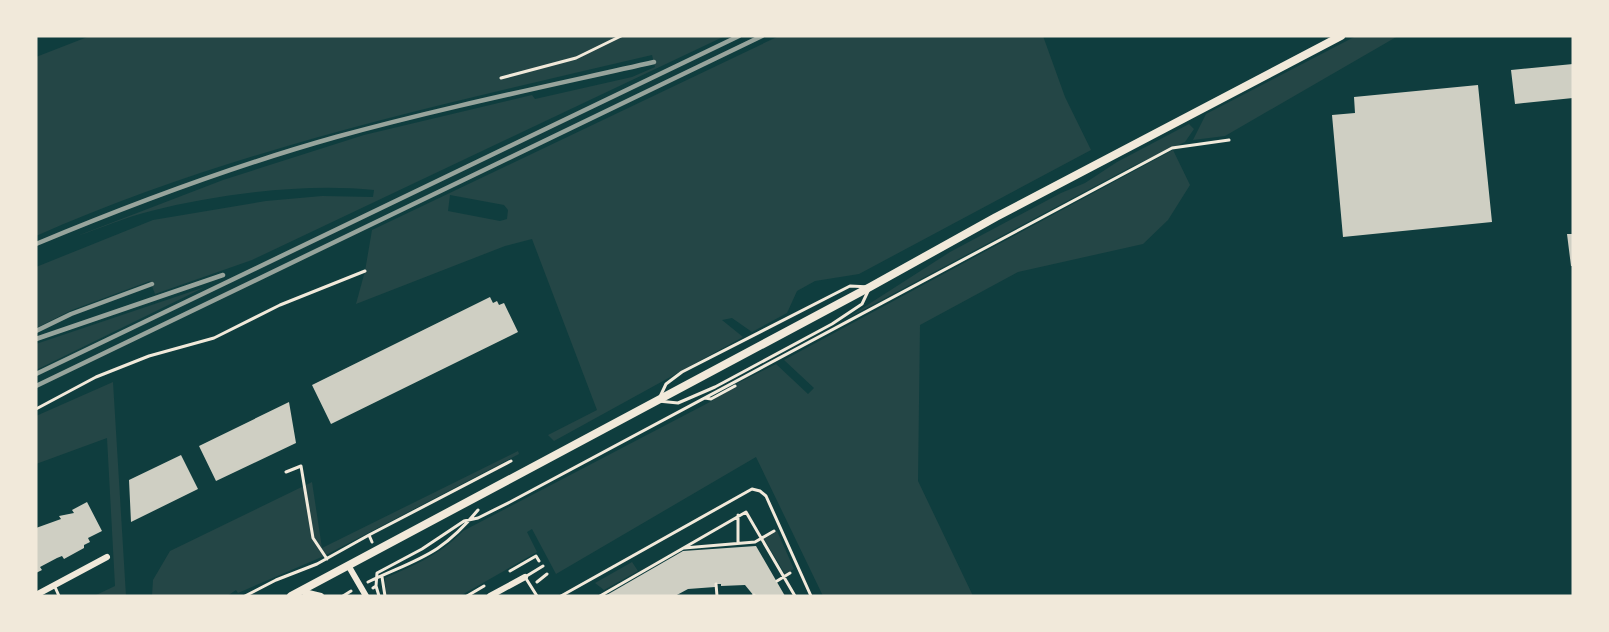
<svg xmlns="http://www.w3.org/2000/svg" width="1609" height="632" viewBox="0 0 1609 632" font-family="'PT Sans',sans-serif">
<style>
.green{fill:#244646;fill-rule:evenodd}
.building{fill:#cfcfc3}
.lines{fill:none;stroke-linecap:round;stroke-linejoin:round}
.path{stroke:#f1e9da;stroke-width:3}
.service{stroke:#f1e9da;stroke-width:3}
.minor{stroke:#f1e9da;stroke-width:6}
.tertiary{stroke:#f1e9da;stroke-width:8}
.rail{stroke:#97a49c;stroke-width:4.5}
</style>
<rect width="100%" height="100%" fill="#0f3d3e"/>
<path class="green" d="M 90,36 L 725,36 L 252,260 L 155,294 L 150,281 L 72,310 L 36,328 L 36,267 L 153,220 L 266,201 L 322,196 L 373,197 L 374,190 C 304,183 219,194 151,211 C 126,217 101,228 77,236 L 223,180 L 364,135 L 532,95 L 535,99 L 632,77 L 655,67 L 652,55 C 444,104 232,149 36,236 L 36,57 Z
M 779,36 L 1043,36 L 1065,97 L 1091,150 L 859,274 L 815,281 L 797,291 L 787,313 L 752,332 L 732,318 L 722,320 L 743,337 L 554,441 L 548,435 L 597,410 L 532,239 L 505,246 L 356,304 L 365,271 L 372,230 ZM 450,195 L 504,205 L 508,210 L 507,219 L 500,221 L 448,211 Z
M 1356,36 L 1398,36 L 1225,136 L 1193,140 L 1206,114 Z
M 1189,124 L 1194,129 L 1185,142 L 1131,167 L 844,320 L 950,252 L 1061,193 L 1085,183 L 1117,162 Z
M 1173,150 L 1190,185 L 1168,220 L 1143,244 L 1018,272 L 920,325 L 918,481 L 973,596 L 823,596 L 756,457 L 556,574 L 532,529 L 527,532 L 537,552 L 460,596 L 386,596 L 385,578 C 415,565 441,554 463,531 L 708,403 L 728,391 L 726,389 L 776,364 L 808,394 L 814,388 L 784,360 Z
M 205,287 L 36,370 L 36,344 Z
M 113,382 L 126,596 L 94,596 L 115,586 L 107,438 L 36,464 L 36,416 Z
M 518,451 L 519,454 L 324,556 L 238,593 L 236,590 L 227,596 L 152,596 L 153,580 L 170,551 L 312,482 L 322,548 Z
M 777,531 L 794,569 L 785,574 L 764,539 Z
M 632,562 L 638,571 L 604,590 L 595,583 Z"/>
<path class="building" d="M 1573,64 L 1573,98 L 1515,104 L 1511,70 Z
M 1478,85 L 1492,222 L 1343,237 L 1332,115 L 1355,113 L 1354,97 Z
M 1567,234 L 1573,234 L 1573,266 L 1571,266 Z
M 490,297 L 493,303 L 497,301 L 499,305 L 504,303 L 518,332 L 331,424 L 312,385 Z
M 289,402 L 296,443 L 216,481 L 199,446 Z
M 181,455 L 198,489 L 131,522 L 129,480 Z
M 87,502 L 102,531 L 88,538 L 90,542 L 84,545 L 84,548 L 64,559 L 62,556 L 57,558 L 40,567 L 42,570 L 36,573 L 36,528 L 61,519 L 59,516 L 74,513 L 72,510 Z
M 756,546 L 785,596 L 754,596 L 745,585 L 721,586 L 721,584 L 715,584 L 715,587 L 688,589 L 675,596 L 605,596 L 683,551 Z"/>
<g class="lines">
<path class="path" d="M 501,78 L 576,58 L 621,36
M 850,286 L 870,287 L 862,304 L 832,324 L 715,387 L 678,403 L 658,401 L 666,384 L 682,372 Z
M 705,398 L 711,399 L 735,386
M 286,472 L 301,466 L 313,538 L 327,559
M 738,515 L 738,542
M 369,535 L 511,461
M 684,548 L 755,542 L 774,531
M 510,571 L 536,556 L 539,561
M 382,577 L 385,596
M 777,581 L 790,573
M 368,582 C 419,558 440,556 478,510
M 537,582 L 547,574
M 716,584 L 717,596
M 376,586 L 379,596
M 373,588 L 376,586 L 377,573 L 422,549 L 464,521 L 478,518 L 510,502 L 1172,148 L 1229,140
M 245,596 L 276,580 L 317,564 L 369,535 L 372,542
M 343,596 L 351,591
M 467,596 L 484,586
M 600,596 L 746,512 L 795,596
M 753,596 L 754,595"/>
<path class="service" d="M 36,409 L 96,377 L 149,356 L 214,338 L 280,305 L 365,271
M 55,587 L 59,596
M 537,596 L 525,577 L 543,566
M 561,596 L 752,489 L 760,491 L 766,496 L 811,596"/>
<path class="minor" d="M 348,565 L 366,596
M 300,591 L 321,596
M 36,595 L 107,557
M 490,596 L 525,577"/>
<path class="tertiary" d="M 291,596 L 870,287 L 996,217 L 1341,36"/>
<path class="rail" d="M 36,244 C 134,203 233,166 336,137 C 441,108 548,86 654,62
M 36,331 L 71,314 L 152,284
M 36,339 L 223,275
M 36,374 L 739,36
M 36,386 L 762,36"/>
</g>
<rect width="1609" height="632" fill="none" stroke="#f1e9da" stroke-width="75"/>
</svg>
